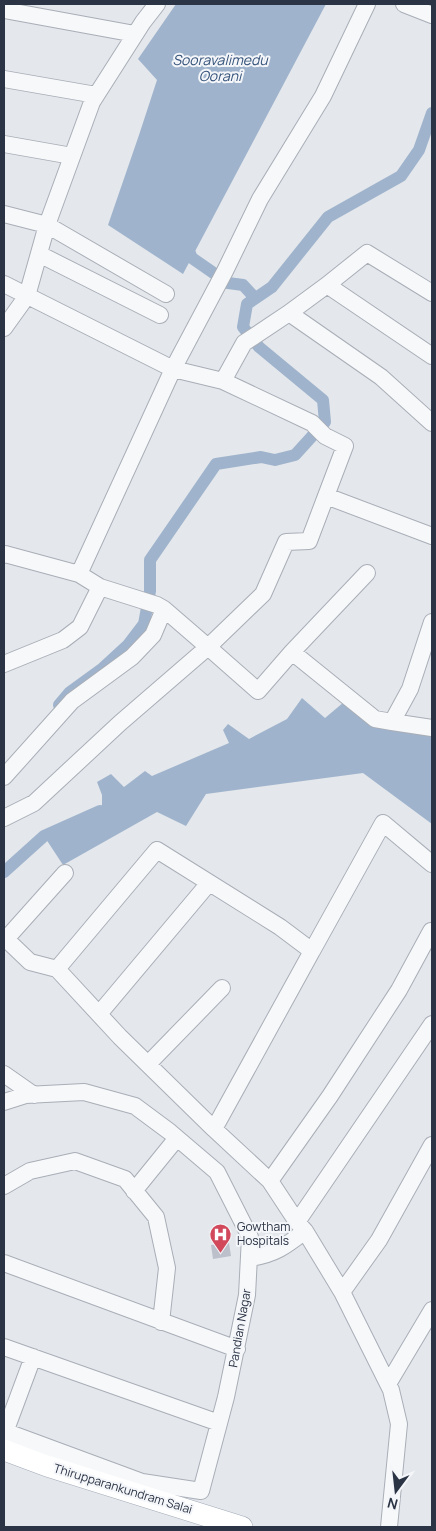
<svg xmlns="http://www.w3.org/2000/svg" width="436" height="1531" viewBox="0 0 436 1531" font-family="Manrope,sans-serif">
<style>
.water{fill:#9fb4cc}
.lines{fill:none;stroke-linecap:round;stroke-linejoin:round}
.canal{stroke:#9fb4cc;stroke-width:12}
.building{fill:#bbc0ca}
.minor-casing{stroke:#a9aeb7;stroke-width:18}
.major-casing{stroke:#a3abb8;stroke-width:22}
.minor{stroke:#f7f8fa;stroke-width:16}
.major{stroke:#fff;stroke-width:21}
.labels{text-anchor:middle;stroke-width:4;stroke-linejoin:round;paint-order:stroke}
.poi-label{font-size:12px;fill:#2b3445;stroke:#f4f6f9;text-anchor:start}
.street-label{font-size:12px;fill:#2b3445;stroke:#f4f6f9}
.water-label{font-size:14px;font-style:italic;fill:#34527a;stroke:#f4f6f9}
</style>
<rect width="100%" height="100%" fill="#e4e7ec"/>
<path class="water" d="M 176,4 L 326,4 L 183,274 L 108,225 L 139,135 L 157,80 L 138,59 Z
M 302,698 L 325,718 L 344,702 L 432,731 L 432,824 L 363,773 L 206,794 L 186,826 L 157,812 L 63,865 L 44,836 L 84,819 L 102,805 L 102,795 L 97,782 L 111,774 L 124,787 L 145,771 L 152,776 L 229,743 L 223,730 L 228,724 L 249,739 L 287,719 Z"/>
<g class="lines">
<path class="canal" d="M 186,244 L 192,258 L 228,283 L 243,285 L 255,298
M 59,705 L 70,692 L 103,668 L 128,645 L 144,624 L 150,591 L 150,560 L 216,464 L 261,457 L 275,460 L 295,455 L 325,422 L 323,400 L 259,347 L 243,327 L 247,304 L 272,287 L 328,217 L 401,176 L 419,150 L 432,113
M 4,872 L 44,836 L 100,811"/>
</g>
<path class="building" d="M 229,1243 L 231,1256 L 213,1259 L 211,1245 Z"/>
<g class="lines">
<defs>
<path id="minor" d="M 404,4 L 432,15
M 4,10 L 135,34
M 4,79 L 96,95
M 4,144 L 72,156
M 4,214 L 47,225 L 166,294
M 39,254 L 160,315
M 4,284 L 173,369 L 223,381 L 312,423 L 325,436 L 345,446 L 326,496 L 432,536
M 327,285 L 367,253 L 432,293
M 289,313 L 327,285 L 432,356
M 4,328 L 27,296 L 47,225 L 92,102 L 143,22 L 157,4
M 223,381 L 244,343 L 289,313 L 381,377 L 432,423
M 4,555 L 5,554 L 79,574 L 100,587 L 157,605 L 164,609 L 208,647 L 263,594 L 286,542 L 309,541 L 326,496
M 79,574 L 173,369 L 225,271 L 260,199 L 323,96 L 367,4
M 292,652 L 375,719 L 392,722 L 410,689 L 432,622
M 4,664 L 63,640 L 80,627 L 100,587
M 392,722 L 432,728
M 4,777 L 72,701 L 132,657 L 153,635 L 164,609
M 4,818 L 34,803 L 120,723 L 208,647 L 258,691 L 292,652 L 367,573
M 65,873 L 6,939 L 30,962 L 57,969 L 120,1037 L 214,1129 L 270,1181 L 297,1222 L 305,1231 L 342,1292 L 391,1390 L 399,1424 L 389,1527
M 312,951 L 383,823 L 432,864
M 57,969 L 157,850 L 280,927 L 312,951 L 214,1129
M 99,1014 L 209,883
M 148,1064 L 222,988
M 4,1074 L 34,1095
M 4,1102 L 26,1095 L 84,1092 L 135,1106 L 170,1132 L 217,1172 L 250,1237 L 247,1295 L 226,1397 L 201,1491 L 142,1482 L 4,1431
M 270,1181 L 330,1096 L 399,990 L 431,931
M 4,1186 L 30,1171 L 75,1161 L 125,1179 L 156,1217 L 167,1268 L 161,1322
M 134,1191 L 177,1138
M 297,1222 L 432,1024
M 249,1258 C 274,1255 286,1246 305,1231
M 4,1263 L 237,1349
M 342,1292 L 379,1240 L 432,1145
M 4,1347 L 219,1423
M 388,1384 L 432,1310
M 4,1435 L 33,1357"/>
<path id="major" d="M 4,1450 L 47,1466 L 242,1527"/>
</defs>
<use href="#minor" class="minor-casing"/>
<use href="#major" class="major-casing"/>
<use href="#minor" class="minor"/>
<use href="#major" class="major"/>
</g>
<defs>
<symbol id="hospital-pin" viewBox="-11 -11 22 30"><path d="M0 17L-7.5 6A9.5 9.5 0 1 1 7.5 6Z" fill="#d1495b" stroke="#f4f6f9"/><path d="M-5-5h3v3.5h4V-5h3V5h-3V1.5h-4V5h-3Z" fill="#fff"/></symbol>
</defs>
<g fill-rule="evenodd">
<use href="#hospital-pin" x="208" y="1222" width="25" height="34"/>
</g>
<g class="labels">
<g class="poi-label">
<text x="237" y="1231">Gowtham<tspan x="237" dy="14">Hospitals</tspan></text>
</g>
<g class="street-label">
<text transform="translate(240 1328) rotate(-80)" y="4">Pandian Nagar</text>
<text transform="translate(123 1489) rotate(17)" y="4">Thirupparankundram Salai</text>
</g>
<g class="water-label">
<text x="220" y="65">Sooravalimedu<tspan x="220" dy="16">Oorani</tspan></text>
</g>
</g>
<rect width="436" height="1531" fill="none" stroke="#2b3445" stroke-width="10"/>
<g transform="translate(396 1491) rotate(195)" stroke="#f4f6f9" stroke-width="4" paint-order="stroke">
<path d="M0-4L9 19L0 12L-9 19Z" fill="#2b3445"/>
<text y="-8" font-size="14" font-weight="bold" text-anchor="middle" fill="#2b3445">N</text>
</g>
</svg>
